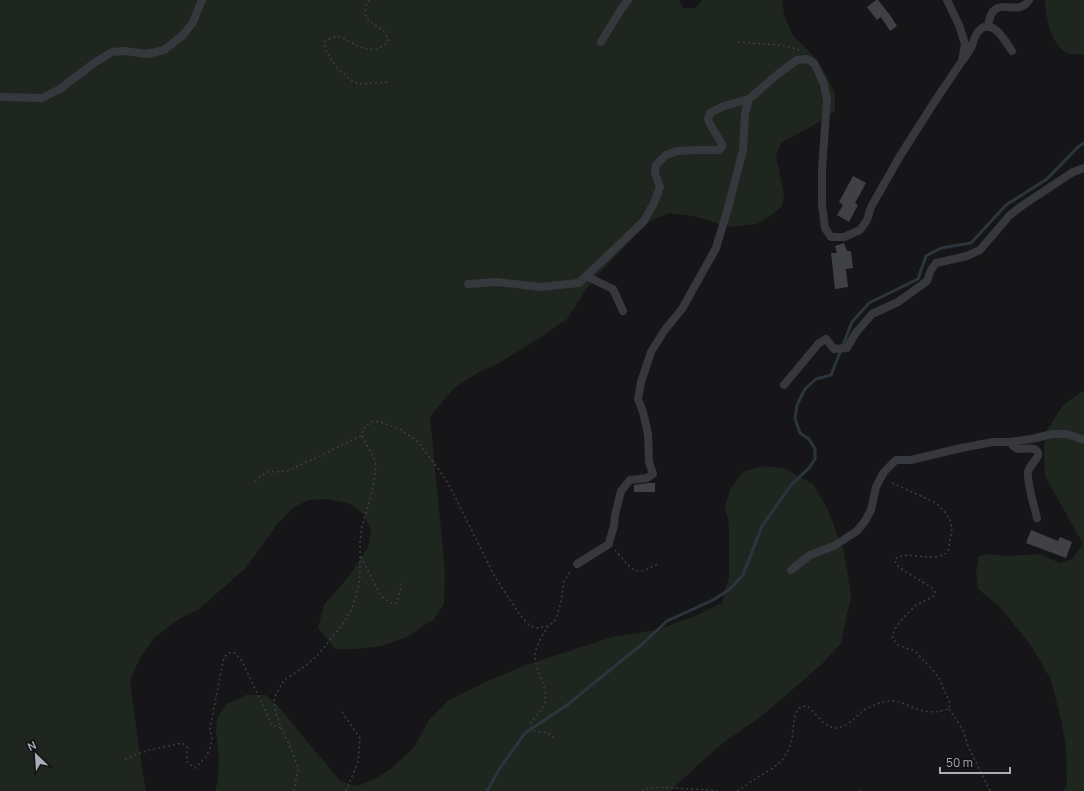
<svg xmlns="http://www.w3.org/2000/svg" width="1084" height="791" viewBox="0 0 1084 791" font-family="Manrope,sans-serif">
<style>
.green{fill:#1e261f}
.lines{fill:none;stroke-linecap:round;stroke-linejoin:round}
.stream{stroke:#2c353c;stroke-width:3}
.building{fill:#404145}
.path{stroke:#3d3f44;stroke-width:1.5;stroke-dasharray:2 3;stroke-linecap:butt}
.street{stroke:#37383d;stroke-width:8}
</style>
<rect width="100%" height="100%" fill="#161618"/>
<path class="green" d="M 0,0 L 679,0 L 683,8 L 696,8 L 702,0 L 782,0 L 784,15 L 793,36 L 813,55 L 826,74 L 835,94 L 835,111 L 823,120 L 781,143 L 776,156 L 784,195 L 782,206 L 771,215 L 757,224 L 730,227 L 693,216 L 669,213 L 648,222 L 592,281 L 567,319 L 541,337 L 499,363 L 479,372 L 454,388 L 430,417 L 445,571 L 444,604 L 434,619 L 407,637 L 381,646 L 358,649 L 335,649 L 318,628 L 324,605 L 350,575 L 368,547 L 371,529 L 363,514 L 351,504 L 328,499 L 309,500 L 294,507 L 278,523 L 246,568 L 199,609 L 179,619 L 155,637 L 139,660 L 130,681 L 140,755 L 146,791 L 0,791 Z
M 1045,0 L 1084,0 L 1084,55 C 1079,54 1070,55 1065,52 C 1050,42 1046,17 1045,0 Z
M 1084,390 L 1084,791 L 1063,791 L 1067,784 L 1066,746 L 1061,719 L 1051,680 L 1032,647 L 999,606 L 978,589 L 976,573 L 979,556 L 987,554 L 1007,556 L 1041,554 L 1059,563 L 1072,559 L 1083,544 L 1045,476 L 1044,445 L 1047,430 L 1063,405 Z
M 766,466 L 786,469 L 813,484 L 828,510 L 844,552 L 851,596 L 841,643 L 821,665 L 763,715 L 719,746 L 670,791 L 215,791 L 218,781 L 219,758 L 216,732 L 217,718 L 226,704 L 246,695 L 266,695 L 277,705 L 341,782 L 358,786 L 378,777 L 393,767 L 414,747 L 429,720 L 449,700 L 490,680 L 526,665 L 612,637 L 656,630 L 693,617 L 722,603 L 729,576 L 729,524 L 725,507 L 730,489 L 744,471 Z"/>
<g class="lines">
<path class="stream" d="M 487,791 L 500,768 L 525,733 L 567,705 L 641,645 L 667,621 L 713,600 L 730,589 L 743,575 L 762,526 L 791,485 L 809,468 L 815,459 L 815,449 L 809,439 L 800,433 L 797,425 L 795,418 L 797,405 L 805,389 L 816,379 L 831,375 L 852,322 L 869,303 L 918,279 L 926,256 L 941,248 L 971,243 L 1006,205 L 1047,179 L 1078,147 L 1084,143"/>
</g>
<path class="building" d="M 876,0 L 878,0 L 890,15 L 897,26 L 890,31 L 881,17 L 877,20 L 867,7 Z
M 853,176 L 866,183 L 855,203 L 858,205 L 849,222 L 837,215 L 843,205 L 839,202 Z
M 844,243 L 847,251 L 851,251 L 853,268 L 846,269 L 848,287 L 835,289 L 831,253 L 837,253 L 835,246 Z
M 648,483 L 655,483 L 655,492 L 634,492 L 634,485 Z
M 1031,530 L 1058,541 L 1060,537 L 1072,542 L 1066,558 L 1026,543 Z"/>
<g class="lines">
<path class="path" d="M 369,0 C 368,3 365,6 365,9 C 364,28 387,23 388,42 C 374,55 363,49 348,41 C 346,40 342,37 340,37 C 335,36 329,39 325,41 L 325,49 L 337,68 L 351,80 L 358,84 L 390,82
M 738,42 L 779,45 L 797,49 L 799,50
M 255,481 L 262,475 L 268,472 L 287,471 L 320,456 L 362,435
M 615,550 C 622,557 631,573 642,571 C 647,570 653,565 659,564
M 361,557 L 381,596 L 392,604 L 396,603 C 399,597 400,589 402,582
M 548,626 C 543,635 535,646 535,657 C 536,673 550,689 544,705 C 541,713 534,717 530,725 L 534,731 L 539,732 L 545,732 L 551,735 L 556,740
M 949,709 L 963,730 L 968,746 L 990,791
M 342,712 L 360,738 L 358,762 L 346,791
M 125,759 L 149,750 L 182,743 L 187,747 L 187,762 L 195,768 L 206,757 L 210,748 L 212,740 L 210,728 L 224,657 L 229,653 L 235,653 L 242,661 L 272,725 L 281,728
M 294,791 L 298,768 L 291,748 L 281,728 L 276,714 L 274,698 L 284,680 L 301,669 L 317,656 L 342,625 L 352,609 L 358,589 L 360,576 L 360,542 L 362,526 L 369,503 L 374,481 L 376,466 L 373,456 L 363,438 L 362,433 L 364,428 L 367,425 L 374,421 L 383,423 L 400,429 L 418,442 L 439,470 L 449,485 L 495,577 L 520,615 L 530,626 L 538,628 L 548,626 L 554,622 L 557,616 L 561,602 L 564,581 L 571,570
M 642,791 L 649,788 L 656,787 L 710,790 L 718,791
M 737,791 C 744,788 749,783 755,779 C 773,767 783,766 791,743 C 795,731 790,705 807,706 C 817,713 822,727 836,728 C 847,728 856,716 864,710 C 871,706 882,701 890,701 C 902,700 913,710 925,711 C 933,713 941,711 949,709 L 950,703 L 938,676 L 915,651 L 898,645 L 894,640 L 892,636 L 895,629 L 903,618 L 916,605 L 933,597 L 935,592 L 932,588 C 924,582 902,571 897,565 C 895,562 895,561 895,559 C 910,549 931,564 948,552 L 952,529 L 950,519 L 944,511 L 936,503 L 890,482
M 859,791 L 861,791"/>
<path class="street" d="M 988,27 C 989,21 990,12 996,9 C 1006,2 1020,15 1029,0
M 601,42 L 620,11 L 628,0
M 964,59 C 966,55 969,52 971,48 C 973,43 974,38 977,33 C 991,14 1005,41 1012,51
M 0,97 L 42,98 L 60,89 L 94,63 L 112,52 L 125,51 L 147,54 L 164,50 L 183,35 L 193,22 L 202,0
M 586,276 L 613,289 L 623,311
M 468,284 L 496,282 L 541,287 L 579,283 L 644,221 L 654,203 L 660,187 L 655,173 L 656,165 L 666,155 L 677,151 L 697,150 L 719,150 L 722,147 L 722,145 C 720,139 708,123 708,119 C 708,118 710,114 710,113 L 724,106 L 749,99 L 778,74 L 797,60 L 807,59 L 814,63 L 824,84 L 827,101 L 822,169 L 822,205 L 825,228 L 831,237 L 844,237 L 860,230 L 867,220 L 871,207 L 900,156 L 935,101 L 962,61 L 965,44 L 959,25 L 947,0
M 784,385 L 819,343 L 826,339 L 834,349 L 847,348 L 855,334 L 872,314 L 898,302 L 927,281 L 931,270 L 936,263 L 967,256 L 980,250 L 1009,216 L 1023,205 L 1073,172 L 1084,168
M 1011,442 C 1012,444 1012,446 1014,447 C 1018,452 1032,445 1037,451 C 1042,456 1029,465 1028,472 C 1027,484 1034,505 1037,518
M 577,564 L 609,544 L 610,539 L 614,526 L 615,515 L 621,491 L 630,480 L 647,478 L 653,474 L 649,462 L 648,434 L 643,412 L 638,399 L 641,382 L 651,352 L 664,331 L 682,309 L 716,248 L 728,208 L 743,150 L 745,114 L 749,99
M 791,570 L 810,555 L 834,546 L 857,531 L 865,521 L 871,510 L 876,487 L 884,472 L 896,460 L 911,460 L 961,448 L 993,442 L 1011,442 L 1036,438 L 1052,434 L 1067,434 L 1084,440"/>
</g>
<g transform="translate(36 755) rotate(335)" stroke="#111113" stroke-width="3" paint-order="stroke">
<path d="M0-3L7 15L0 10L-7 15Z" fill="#a8adb8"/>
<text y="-6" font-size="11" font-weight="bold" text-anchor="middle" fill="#a8adb8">N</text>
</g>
<path d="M940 767v6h70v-6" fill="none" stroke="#a8adb8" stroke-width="2"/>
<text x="946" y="767" font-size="12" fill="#a8adb8" stroke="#111113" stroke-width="3" paint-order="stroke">50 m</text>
</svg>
